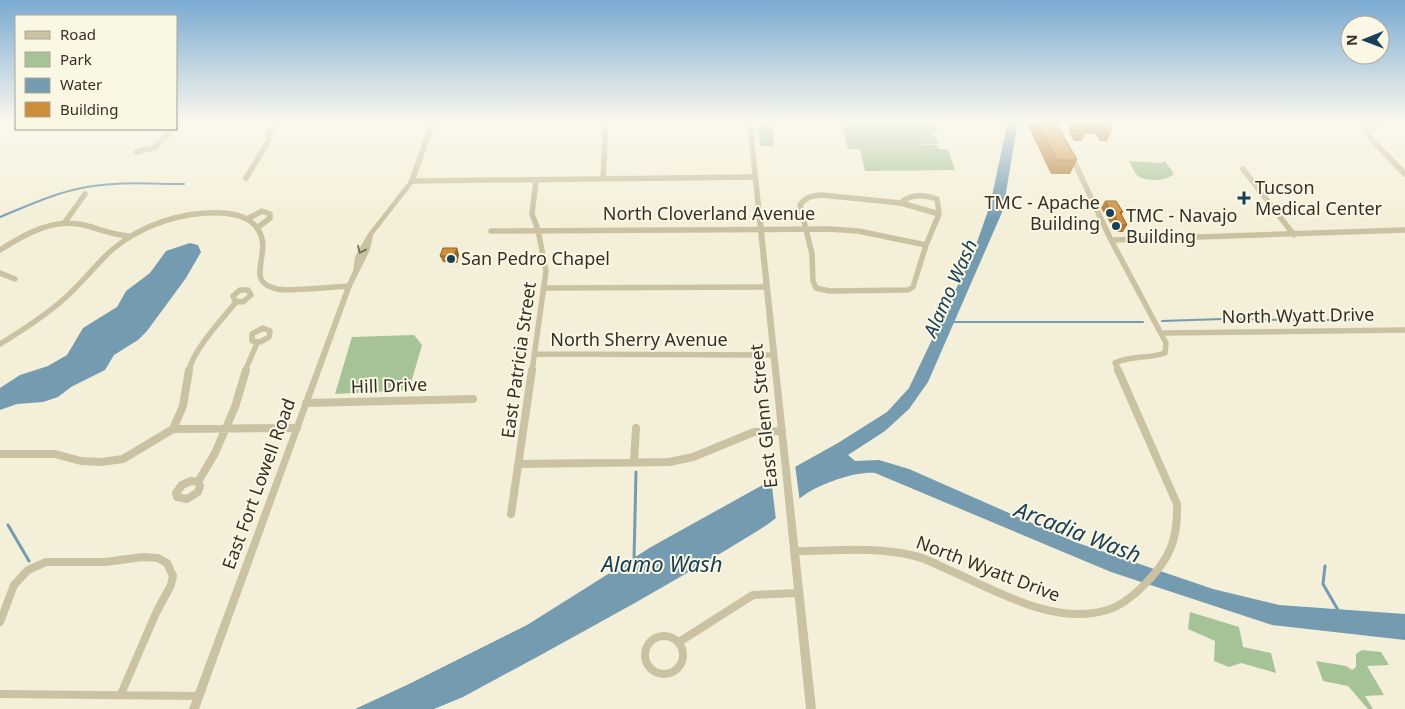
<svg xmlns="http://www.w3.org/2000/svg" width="1405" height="709" viewBox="0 0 1405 709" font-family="'Noto Sans',sans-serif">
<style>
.green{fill:#a6c297}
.water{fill:#759bb1}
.pier{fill:#f3efd8}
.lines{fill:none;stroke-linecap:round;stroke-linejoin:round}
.stream-far1{stroke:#759bb1;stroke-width:2}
.stream{stroke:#759bb1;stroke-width:3}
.minor-far1{stroke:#cbc2a3;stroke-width:5.5}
.minor{stroke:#cbc2a3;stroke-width:8}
.tertiary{fill:#cbc2a3;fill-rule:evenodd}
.wall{fill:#b07a33}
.shaded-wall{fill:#906329}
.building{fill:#cd8e3b;stroke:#906329}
.oneway{stroke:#79725e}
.poi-dot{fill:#194059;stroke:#faf7e4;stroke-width:2}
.labels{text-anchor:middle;stroke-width:4;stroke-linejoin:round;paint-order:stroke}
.poi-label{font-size:18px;fill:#363026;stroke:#faf7e4;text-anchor:start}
.street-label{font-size:18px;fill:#363026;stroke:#faf7e4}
.water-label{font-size:19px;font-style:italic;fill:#194059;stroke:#faf7e4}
.near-water-label{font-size:22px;font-style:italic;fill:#194059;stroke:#faf7e4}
</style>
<rect width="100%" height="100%" fill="#f3efd8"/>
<path class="green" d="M 761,121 L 772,121 L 774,146 L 761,146 L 759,129 L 762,128 Z
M 861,121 L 937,121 L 938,124 L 935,124 L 937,132 L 933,132 L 938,144 L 923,144 L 916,124 L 923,145 L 937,145 L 939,149 L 948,149 L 955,170 L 865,171 L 860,149 L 848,149 L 842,125 L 862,125 Z
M 1129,161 L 1161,163 L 1165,161 L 1174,174 C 1166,181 1147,182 1138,176 C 1134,173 1132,166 1129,161 Z
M 414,335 L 422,345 L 409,390 L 335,394 L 352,337 Z
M 1190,612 L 1239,627 L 1243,647 L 1271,653 L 1276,673 L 1241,663 L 1229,667 L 1214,661 L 1215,641 L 1188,629 Z
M 1362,650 L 1381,652 L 1389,665 L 1367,666 L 1384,695 L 1365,696 L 1373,709 L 1368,709 L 1348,686 L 1323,681 L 1316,661 L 1346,666 L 1352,670 L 1356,667 L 1356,654 Z"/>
<path class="water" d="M 1008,121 L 1018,121 L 1003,210 L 928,382 L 909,409 L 885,431 L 848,455 L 855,461 L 879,460 L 909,469 L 1075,542 L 1213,589 L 1279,605 L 1405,614 L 1405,640 L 1272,625 L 1111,572 L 875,473 C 858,471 830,481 814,489 C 794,500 779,518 759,530 C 663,589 563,643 463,697 L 434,709 L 355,709 L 409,684 L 527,625 L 651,547 L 838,443 L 887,412 L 909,388 L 974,251 L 990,205 Z
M 190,243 L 198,245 L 201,252 L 186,278 L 147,331 L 138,340 L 114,355 L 105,370 L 71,387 L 58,397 L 43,402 L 17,404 L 0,410 L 0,388 L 20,375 L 48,366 L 67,355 L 83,328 L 117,307 L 126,291 L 150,273 L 166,251 Z"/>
<path class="pier" d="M 795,464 L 800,503 L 776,520 L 771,478 Z"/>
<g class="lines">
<path class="stream-far1" d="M 0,217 C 29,205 57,192 87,187 C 119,181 152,184 184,184
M 1233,319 L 1282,320
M 1294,320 L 1331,320
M 1343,320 L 1355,319
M 1162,321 L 1222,319
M 952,322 L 1143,322"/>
<path class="stream" d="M 8,525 L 29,561
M 634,560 L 636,472
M 1325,566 L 1323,584 L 1338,610"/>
<path class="minor-far1" d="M 1359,121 L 1373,141 L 1405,174
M 176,125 L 181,121
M 1366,131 L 1387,121
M 136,152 L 154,148 L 173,129
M 1072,157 L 1111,240 L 1405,230
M 1243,169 L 1294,235
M 246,178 L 269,140 L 268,134 L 282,121
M 603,179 L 606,121
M 412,181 L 755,177
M 901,203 L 939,214
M 901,203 L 821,195 C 811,196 806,197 800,205 L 812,254 L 813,281 L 816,288 L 829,291 L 908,290 L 913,287 L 926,245 L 939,214
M 901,203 C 911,193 925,195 937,199 L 939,214
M 247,219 L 262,211 L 270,214 L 270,218 L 257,228
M 65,222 L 85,194
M 491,231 L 828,229 L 858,231 L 926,245
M 1111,240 L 1166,343 L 1165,353 C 1149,359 1131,355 1115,363 L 1119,371
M 0,250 C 25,234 53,218 84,225 C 99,229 113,235 129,236
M 0,273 L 15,279
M 545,288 L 767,287
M 240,290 L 248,290 L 251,295 L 243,302 L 235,301 L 233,296 Z
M 263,328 L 270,331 L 269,337 L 260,342 L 252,341 L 252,334 Z
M 1162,333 L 1405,330
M 0,344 C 23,330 45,316 65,298 C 82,283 96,264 113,249 C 143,224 184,211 223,213 C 237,214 252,218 259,231 C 267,246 260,257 260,272 C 259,282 268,287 277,289 C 292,292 332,287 349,286
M 534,354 L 774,355
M 189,371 C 192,351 223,318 236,302
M 245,371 L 257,343
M 532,371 L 546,271 L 538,230 L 532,214 L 536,181"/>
<path class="minor" d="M 306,403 L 473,399
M 173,429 L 183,406 L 189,370
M 0,454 L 55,454 L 81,461 L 101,462 L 123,459 L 173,429 L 297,428
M 634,462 L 636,428
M 519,464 L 669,462 L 693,457 L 754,432 L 782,431
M 191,481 L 198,482 L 200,486 L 198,492 L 187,499 L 177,497 L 176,493 L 182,485 Z
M 198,482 L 215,453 L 235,407 L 246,370
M 511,514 L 532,370
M 794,551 C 834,551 875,546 915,556 C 927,559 938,565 949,570 C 997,591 1054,626 1107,610 C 1121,606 1134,595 1144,585 C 1170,559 1178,540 1177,504 L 1118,370
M 0,622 L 14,585 L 28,570 L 46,562 L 105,562 L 143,557 L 158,558 L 167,563 L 173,576 L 171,585 L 156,613 L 121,694
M645 655a19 19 0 1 1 38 0a19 19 0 1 1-38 0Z
M 679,642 L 753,595 L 799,593
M 0,694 L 199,696"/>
<path class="tertiary" d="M 430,121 L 436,121 L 415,181 L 373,235 L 370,250 L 352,286 L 199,709 L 189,709 L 346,286 L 353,271 L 355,257 L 367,235 L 409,181 Z
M 747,121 L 752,121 L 816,709 L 806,709 Z"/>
</g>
<path class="wall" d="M 1030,121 L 1055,121 L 1077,160 L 1070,174 L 1051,174 L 1028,126 Z
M 1072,121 L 1106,121 L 1112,130 L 1107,141 L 1100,141 L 1096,134 L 1085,134 L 1082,141 L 1074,141 L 1068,130 Z
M 1105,201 L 1123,212 L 1121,215 L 1127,225 L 1123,232 L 1116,232 L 1101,208 Z
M 457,248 L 459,255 L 457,263 L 443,262 L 440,256 Z"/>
<path class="shaded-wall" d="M 457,248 L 459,255 L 457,263 L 454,256 Z"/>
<path class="building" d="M 1037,121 L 1055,121 L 1077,160 L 1057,160 Z
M 1072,121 L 1106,121 L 1112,130 L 1105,131 L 1101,124 L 1083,124 L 1086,131 L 1078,131 Z
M 1105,201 L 1116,201 L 1123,212 L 1120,212 L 1127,225 L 1120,225 Z
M 443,248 L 457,248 L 454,256 L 440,256 Z"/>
<defs><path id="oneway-chevron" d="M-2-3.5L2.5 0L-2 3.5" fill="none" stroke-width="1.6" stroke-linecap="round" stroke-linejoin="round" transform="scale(1.25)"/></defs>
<use class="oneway" href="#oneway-chevron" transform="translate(361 250) rotate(115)"/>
<linearGradient id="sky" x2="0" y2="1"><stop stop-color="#7aaad2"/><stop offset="0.55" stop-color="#faf8ed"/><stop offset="1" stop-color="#faf8ed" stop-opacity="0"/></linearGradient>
<rect width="1405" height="220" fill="url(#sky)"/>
<g class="poi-dot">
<path d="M1241.5 190.5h5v5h5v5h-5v5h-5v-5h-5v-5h5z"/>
<circle cx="1110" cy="213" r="5"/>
<circle cx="1116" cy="226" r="5"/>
<circle cx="451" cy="259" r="5"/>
</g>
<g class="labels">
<g class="poi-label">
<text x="1255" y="194">Tucson<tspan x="1255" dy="21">Medical Center</tspan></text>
<text x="1100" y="209" text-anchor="end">TMC - Apache<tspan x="1100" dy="21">Building</tspan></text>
<text x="1126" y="222">TMC - Navajo<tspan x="1126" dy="21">Building</tspan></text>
<text x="461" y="265">San Pedro Chapel</text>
</g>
<g class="street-label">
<text x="709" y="220">North Cloverland Avenue</text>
<text transform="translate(1298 316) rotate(-1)" y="6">North Wyatt Drive</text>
<text x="639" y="346">North Sherry Avenue</text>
<text transform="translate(519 360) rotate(-82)" y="6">East Patricia Street</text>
<text transform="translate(389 386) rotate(-2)" y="6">Hill Drive</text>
<text transform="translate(764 416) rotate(-96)" y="6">East Glenn Street</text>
<text transform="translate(259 484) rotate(-70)" y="6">East Fort Lowell Road</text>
<text transform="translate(988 569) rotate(21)" y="6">North Wyatt Drive</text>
</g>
<g class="water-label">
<text transform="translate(950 288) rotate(-66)" y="7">Alamo Wash</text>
</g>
<g class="near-water-label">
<text transform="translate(1078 532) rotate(21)" y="8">Arcadia Wash</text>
<text x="662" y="572">Alamo Wash</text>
</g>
</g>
<rect x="15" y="15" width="162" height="115" fill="#faf7e4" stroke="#aca798"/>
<rect x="25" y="31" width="25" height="8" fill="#cbc2a3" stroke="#aca798"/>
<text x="60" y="40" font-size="15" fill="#363026">Road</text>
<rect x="25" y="52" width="25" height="15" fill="#a6c297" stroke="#aca798"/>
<text x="60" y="65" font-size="15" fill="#363026">Park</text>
<rect x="25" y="78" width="25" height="15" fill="#759bb1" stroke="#aca798"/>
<text x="60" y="90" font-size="15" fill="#363026">Water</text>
<rect x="25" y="102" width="25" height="15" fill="#cd8e3b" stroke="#aca798"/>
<text x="60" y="115" font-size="15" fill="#363026">Building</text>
<g transform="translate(1365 40) rotate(269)"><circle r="24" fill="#faf7e4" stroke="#aca798"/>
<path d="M0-4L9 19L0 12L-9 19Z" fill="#194059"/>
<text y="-8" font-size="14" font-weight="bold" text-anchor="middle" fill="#363026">N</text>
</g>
</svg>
